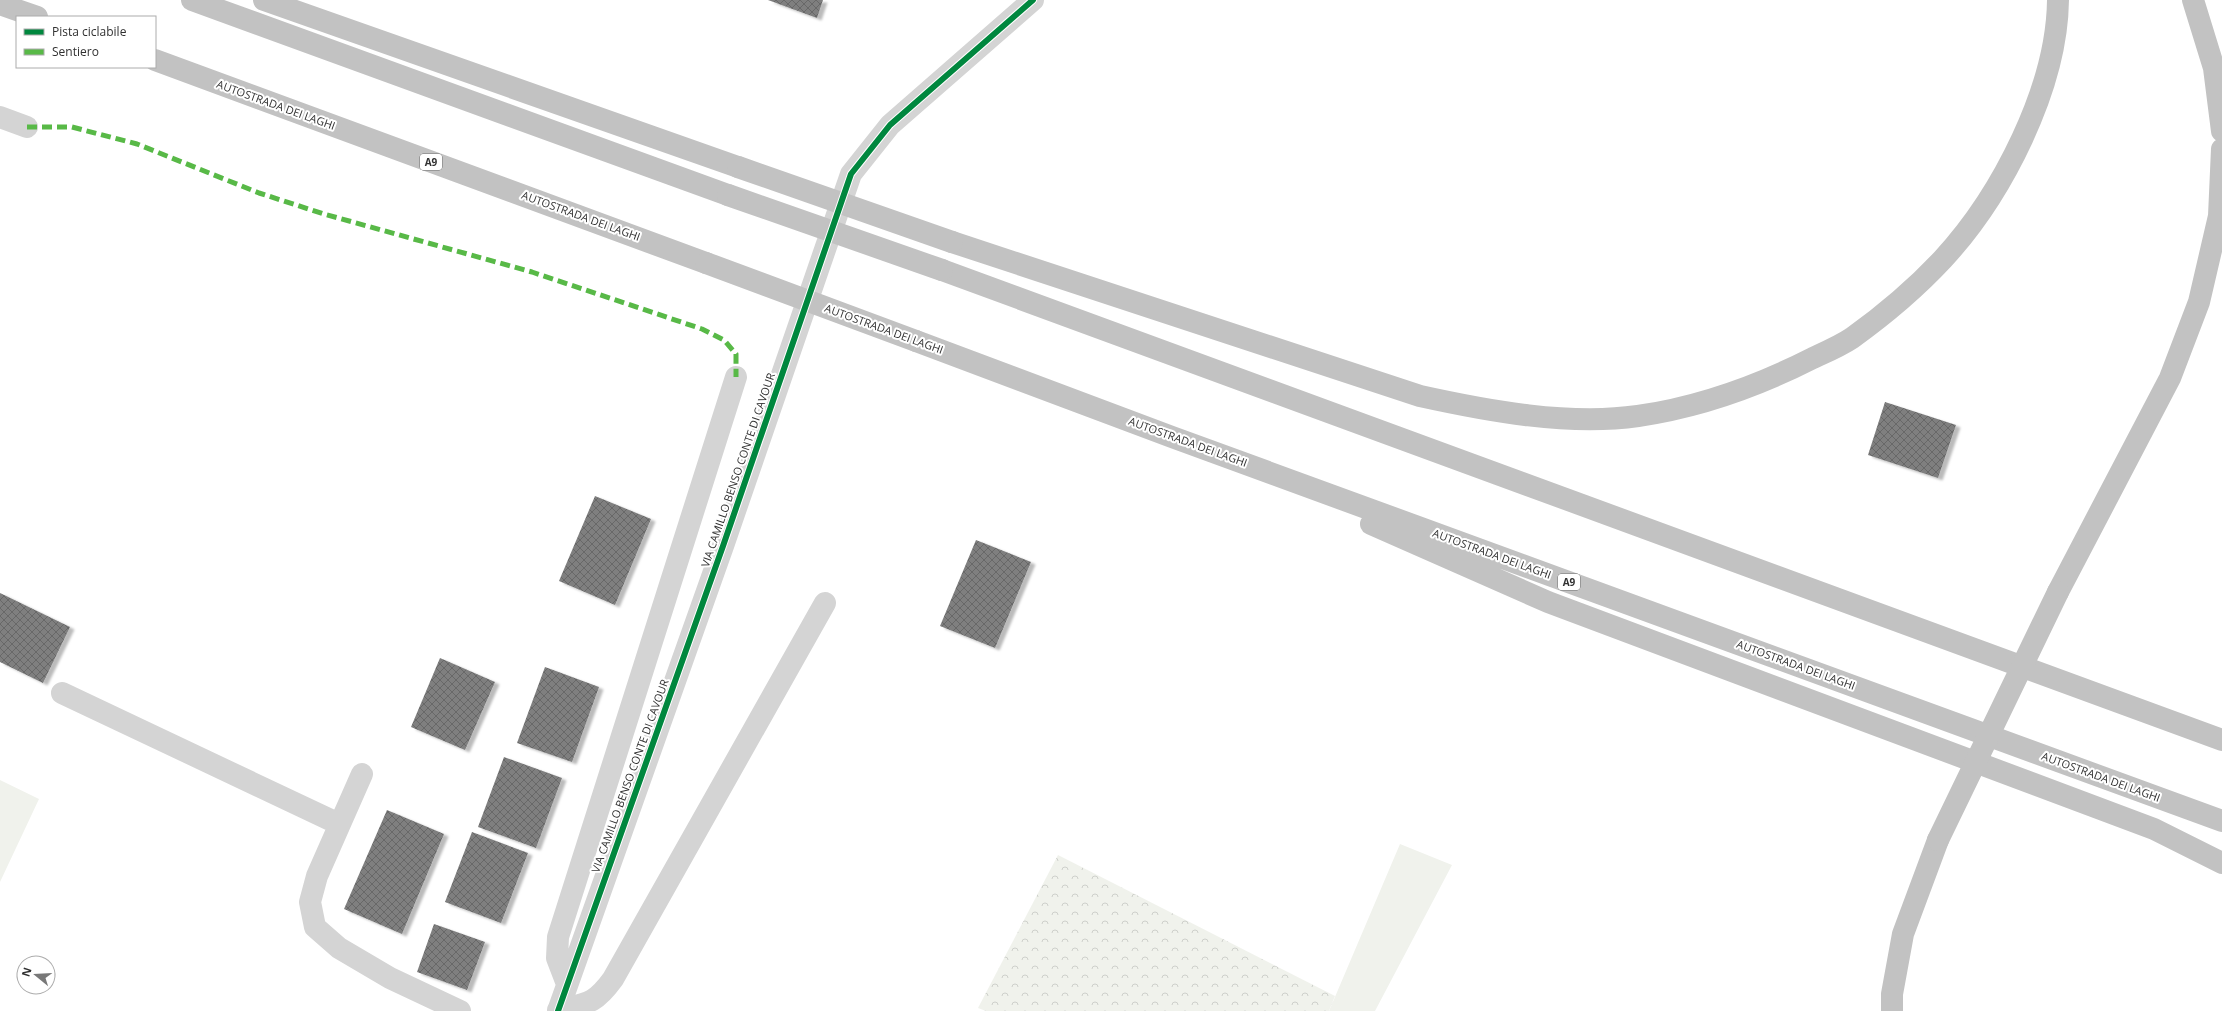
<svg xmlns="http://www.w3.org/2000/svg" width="2222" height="1011" viewBox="0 0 2222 1011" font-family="'Open Sans',sans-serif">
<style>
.grass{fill:#f0f2ec}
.forest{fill:url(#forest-crowns)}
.building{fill:url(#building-cross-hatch);filter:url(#shadow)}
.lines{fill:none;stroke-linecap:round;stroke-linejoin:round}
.minor{stroke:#d4d4d4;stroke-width:22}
.highway{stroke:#c2c2c2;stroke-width:22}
.highway-bridge{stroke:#c2c2c2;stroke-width:22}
.quiet{stroke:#58b947;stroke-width:5;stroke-dasharray:10 5;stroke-linecap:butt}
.cycleway-casing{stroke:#fff;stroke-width:8}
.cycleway{stroke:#00873e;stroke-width:6}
.labels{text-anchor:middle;stroke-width:4;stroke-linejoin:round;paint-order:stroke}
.shield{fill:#fff;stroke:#6e6e6e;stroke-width:1}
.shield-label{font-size:10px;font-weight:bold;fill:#303030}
.street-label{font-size:11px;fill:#303030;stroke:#fff}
</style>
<defs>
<pattern id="forest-crowns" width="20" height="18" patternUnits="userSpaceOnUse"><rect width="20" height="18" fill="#f0f2ec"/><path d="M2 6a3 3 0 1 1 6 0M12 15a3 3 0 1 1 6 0" fill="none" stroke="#ced0cb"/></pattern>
<pattern id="building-cross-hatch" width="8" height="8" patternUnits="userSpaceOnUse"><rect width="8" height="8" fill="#7f7f7f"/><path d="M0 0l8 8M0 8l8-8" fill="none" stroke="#686868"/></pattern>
<filter id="shadow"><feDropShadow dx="4.5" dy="2.5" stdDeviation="1" flood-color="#0004"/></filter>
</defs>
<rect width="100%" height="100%" fill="#fff"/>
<path class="grass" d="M 0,780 L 39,799 L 0,882 Z
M 1400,844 L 1452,865 L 1375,1011 L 1329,1011 Z"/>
<path class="forest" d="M 1058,855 L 1335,996 L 1329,1011 L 986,1011 L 978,1008 Z"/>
<path class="building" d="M 768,0 L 823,0 L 817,18 Z
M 1885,402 L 1956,425 L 1938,478 L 1868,455 Z
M 595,496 L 651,519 L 615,605 L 559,581 Z
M 976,540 L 1031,562 L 995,648 L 940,626 Z
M 0,593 L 70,627 L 43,683 L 0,662 Z
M 440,658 L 495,682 L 465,750 L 411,727 Z
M 545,667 L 599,687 L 572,762 L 517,743 Z
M 504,757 L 562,778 L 536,848 L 478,827 Z
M 387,810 L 444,834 L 402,934 L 344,909 Z
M 472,832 L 528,853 L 501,923 L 445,902 Z
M 434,924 L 485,942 L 467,990 L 417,972 Z"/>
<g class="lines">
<path class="minor" d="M 0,117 L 27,127
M 62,693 L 339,824
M 362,774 L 317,876 L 310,902 L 315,927 L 339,948 L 390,978 L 460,1011
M 567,984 L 557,958 L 558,937 L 736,377
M 558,1010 C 587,1003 594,1005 613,979 L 825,603
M 558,1011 L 723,546 L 851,174 L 890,125 L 1033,0"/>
<path class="highway" d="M 192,0 L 728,195
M 264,0 L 738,167
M 2193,0 L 2214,68 L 2222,131
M 0,4 L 37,17
M 155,60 L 706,263
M 952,242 L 1420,396 C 1488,411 1569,426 1638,416 C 1700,407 1758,386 1813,358 C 1826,352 1840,346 1852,338 C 1884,315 1916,288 1943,259 C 2002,195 2057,88 2058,0
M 942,270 L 2222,740
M 916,341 L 1172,437 L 2222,821
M 1371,524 L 1548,602 L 2154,829 L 2222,863
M 2058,592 L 2170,378 L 2199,302 L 2219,216 L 2222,149
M 1892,1011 L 1892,994 L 1903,934 L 1938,840"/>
<path class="highway-bridge" d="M 738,167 L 952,242
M 728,195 L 942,270
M 706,263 L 916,341
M 1938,840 L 2058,592"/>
<path class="quiet" d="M 27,127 L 72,127 L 137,144 L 259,193 L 324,214 L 532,272 L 702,329 L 724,340 L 736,354 L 736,377"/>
<defs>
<path id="cycleway" d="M 558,1011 L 723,546 L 851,174 L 890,125 L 1033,0"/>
</defs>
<use href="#cycleway" class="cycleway-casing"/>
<use href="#cycleway" class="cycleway"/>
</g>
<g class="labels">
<g class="shield">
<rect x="420" y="154" width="22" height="16" rx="3"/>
<rect x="1558" y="574" width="22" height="16" rx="3"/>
</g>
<g class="shield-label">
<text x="431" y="166">A9</text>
<text x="1569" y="586">A9</text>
</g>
<g class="street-label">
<text transform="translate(276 105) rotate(20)" y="4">AUTOSTRADA DEI LAGHI</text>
<text transform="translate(581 216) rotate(20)" y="4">AUTOSTRADA DEI LAGHI</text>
<text transform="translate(884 329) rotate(20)" y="4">AUTOSTRADA DEI LAGHI</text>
<text transform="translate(1188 442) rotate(20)" y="4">AUTOSTRADA DEI LAGHI</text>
<text transform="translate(738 470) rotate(-71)" y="4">VIA CAMILLO BENSO CONTE DI CAVOUR</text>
<text transform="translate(1492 554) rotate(20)" y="4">AUTOSTRADA DEI LAGHI</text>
<text transform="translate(1796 665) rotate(20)" y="4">AUTOSTRADA DEI LAGHI</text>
<text transform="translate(630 776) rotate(-70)" y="4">VIA CAMILLO BENSO CONTE DI CAVOUR</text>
<text transform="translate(2101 777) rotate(20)" y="4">AUTOSTRADA DEI LAGHI</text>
</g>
</g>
<rect x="16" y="16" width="140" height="52" fill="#ffffff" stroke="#acacac"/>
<rect x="24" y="29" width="20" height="6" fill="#00873e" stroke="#acacac"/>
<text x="52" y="36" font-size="12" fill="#303030">Pista ciclabile</text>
<rect x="24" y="49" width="20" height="6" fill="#58b947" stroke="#acacac"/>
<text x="52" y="56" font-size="12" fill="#303030">Sentiero</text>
<g transform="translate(36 975) rotate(288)"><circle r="19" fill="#ffffff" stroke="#acacac"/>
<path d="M0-3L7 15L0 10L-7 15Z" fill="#787878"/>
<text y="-6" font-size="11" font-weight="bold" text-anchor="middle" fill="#303030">N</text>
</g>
</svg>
